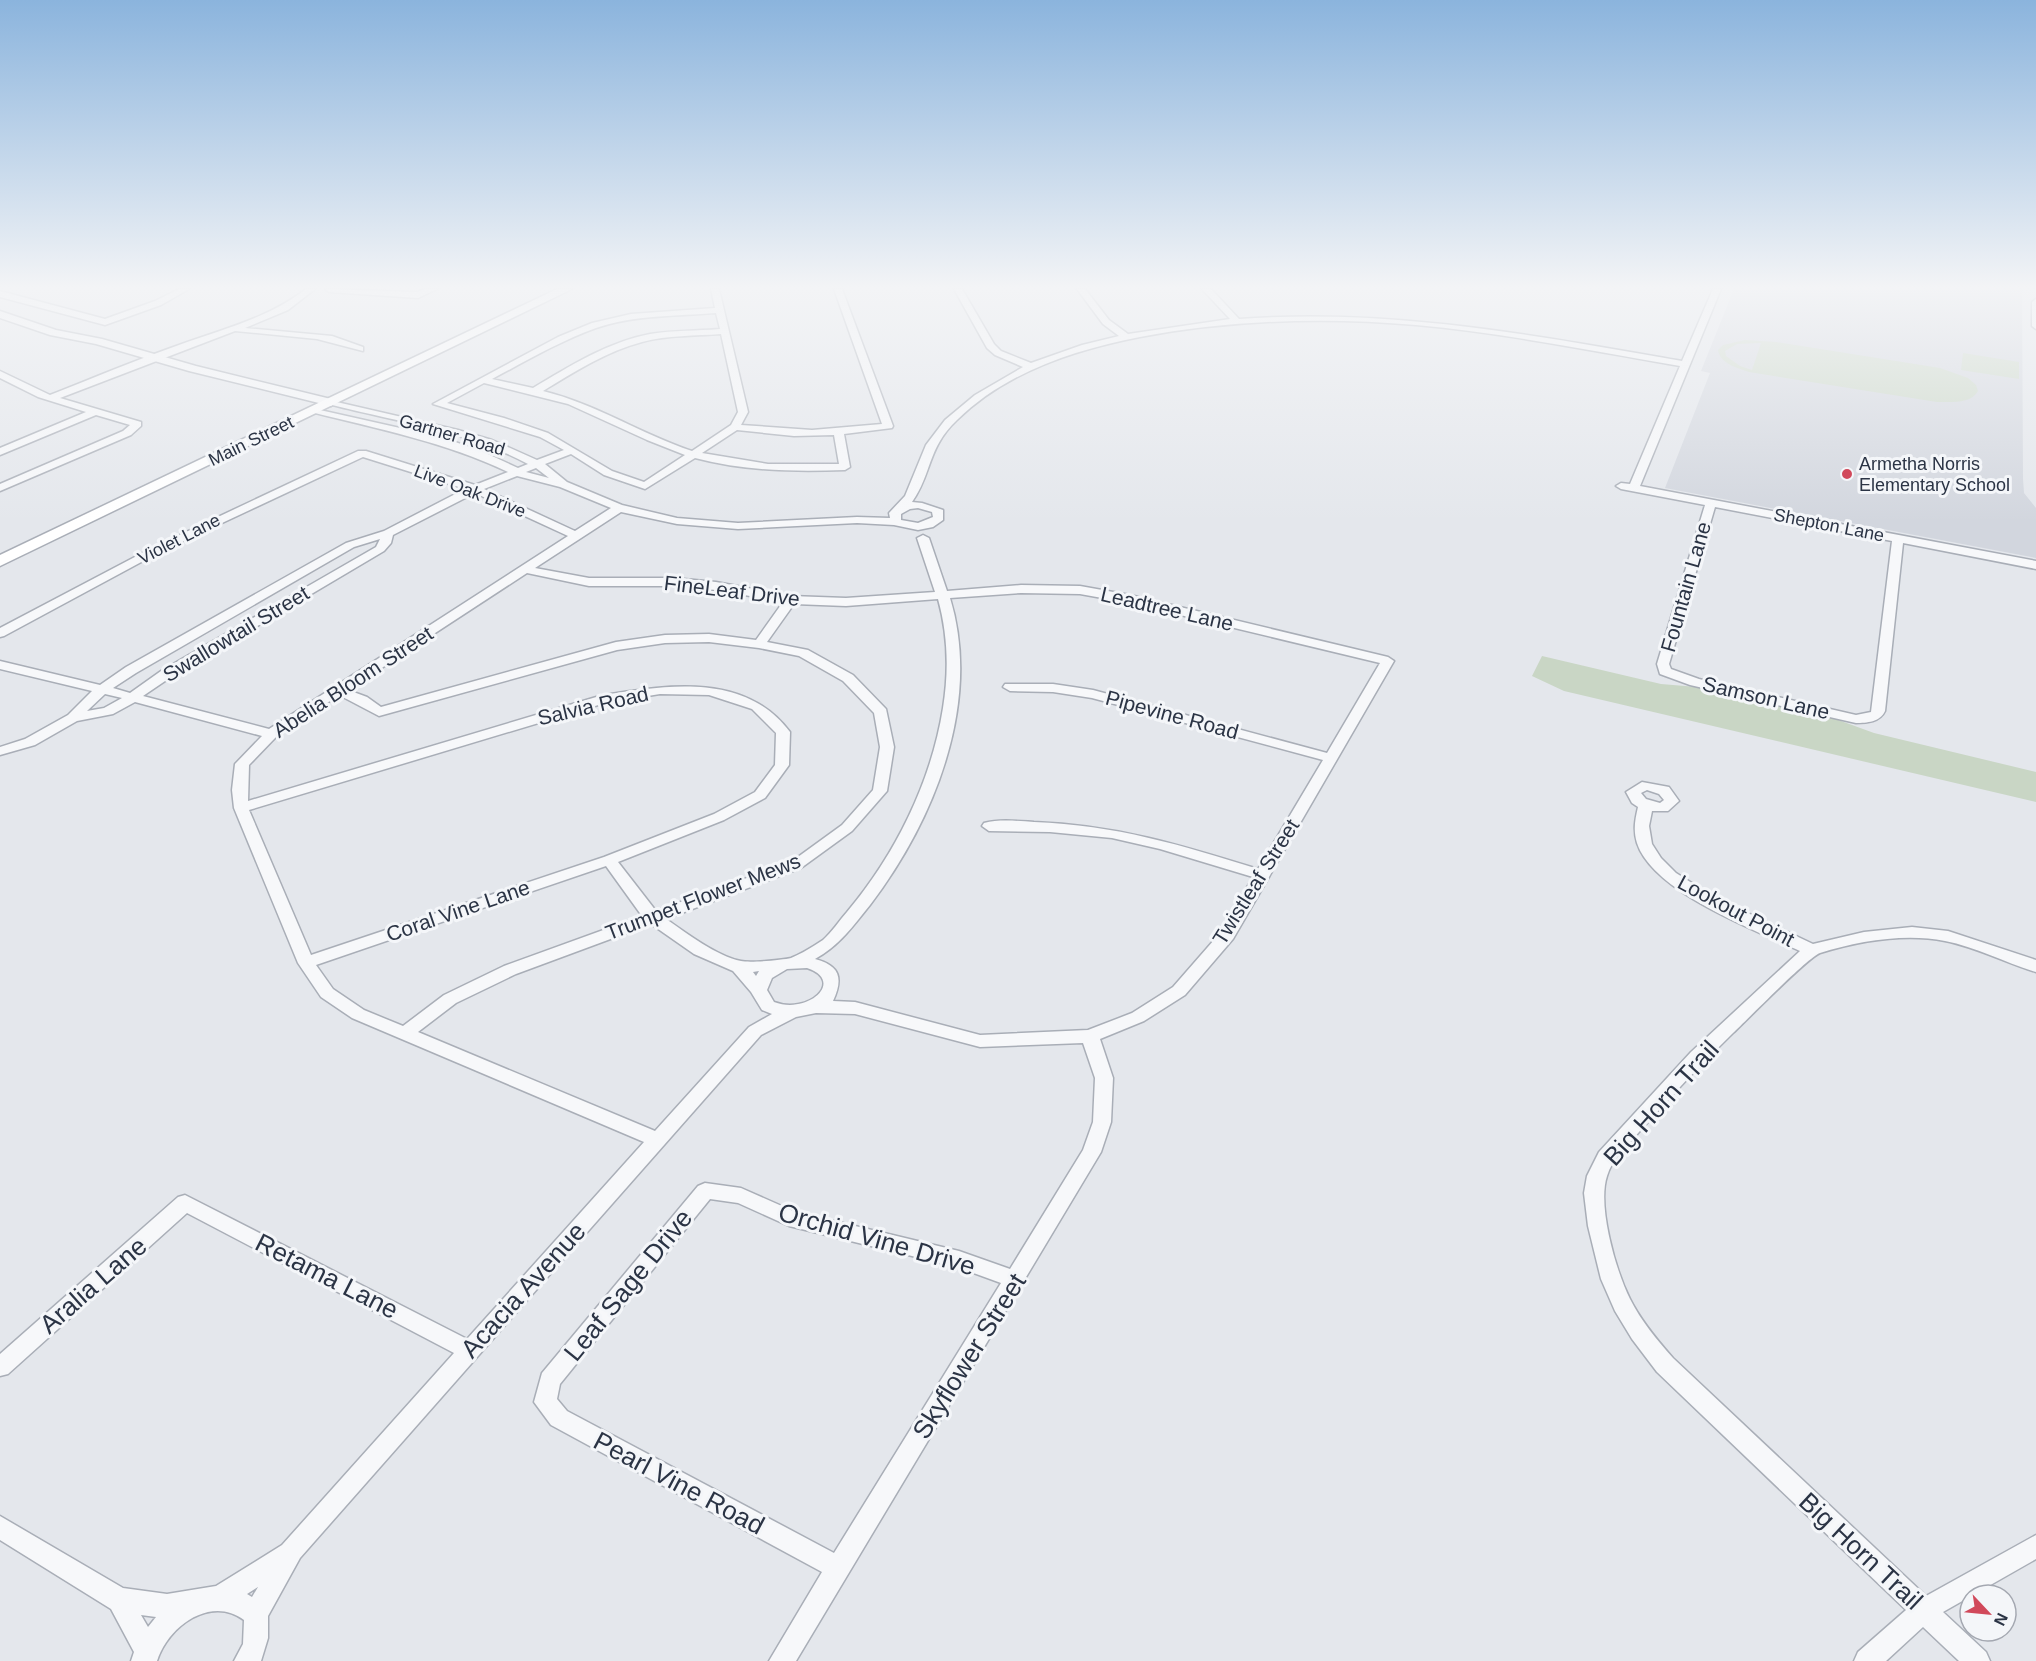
<svg xmlns="http://www.w3.org/2000/svg" width="2036" height="1661" viewBox="0 0 2036 1661" font-family="Helvetica,sans-serif">
<style>
.built{fill:#d2d6de}
.green{fill:#c9d6c5;fill-rule:evenodd}
.lines{fill:none;stroke-linecap:round;stroke-linejoin:round}
.minor-casing{stroke:#a9aeb7;stroke-width:3}
.tertiary-casing{stroke:#a9aeb7;stroke-width:3}
.secondary-casing{stroke:#a9aeb7;stroke-width:3}
.minor{fill:#f7f8fa;fill-rule:evenodd}
.tertiary{fill:#f7f8fa;fill-rule:evenodd}
.secondary{fill:#fff;fill-rule:evenodd}
.poi-dot{fill:#d1495b;stroke:#f4f6f9;stroke-width:2}
.labels{text-anchor:middle;stroke-width:6;stroke-linejoin:round;paint-order:stroke}
.far-street-label{font-size:18px;fill:#2b3445;stroke:#f4f6f9}
.far-poi-label{font-size:18px;fill:#2b3445;stroke:#f4f6f9;text-anchor:start}
.street-label{font-size:21px;fill:#2b3445;stroke:#f4f6f9}
.near-street-label{font-size:26px;fill:#2b3445;stroke:#f4f6f9}
</style>
<rect width="100%" height="100%" fill="#e4e7ec"/>
<path class="built" d="M 1734,289 L 2022,289 L 2023,479 L 2024,493 L 2036,508 L 2036,558 L 1665,488 L 1710,373 L 1701,371 Z"/>
<path class="green" d="M 1745,340 L 1776,342 L 1940,368 L 1968,378 L 1976,385 L 1978,391 C 1971,404 1951,402 1937,402 L 1749,372 C 1738,368 1720,364 1718,350 L 1723,345 ZM 1761,343 L 1752,370 L 1740,366 L 1726,356 L 1725,351 L 1737,344 Z
M 1963,353 L 2019,362 L 2019,379 L 1961,370 Z
M 1542,656 L 1661,684 L 1697,687 L 1830,717 L 1874,733 L 2036,772 L 2036,802 L 1564,691 L 1532,676 Z"/>
<g class="lines">
<defs>
<path id="minor" d="M 179,289 L 189,289 L 161,305 L 105,325 L 0,297 L 0,291 L 105,319 L 155,301 Z
M 306,289 L 315,289 L 288,310 L 245,328 L 332,336 L 363,347 L 363,351 L 317,339 L 235,331 L 60,398 L 141,422 L 141,426 L 131,435 L 0,491 L 0,484 L 123,431 L 130,425 L 96,415 L 0,455 L 0,448 L 86,412 L 38,397 L 0,378 L 0,371 L 50,395 C 93,378 136,360 179,345 C 223,329 269,318 306,289 Z
M 325,289 L 417,292 L 425,289 L 437,289 L 418,298 L 329,292 Z
M 711,289 L 719,289 L 748,412 L 741,425 L 812,430 L 882,424 L 834,289 L 842,289 L 893,426 L 892,428 L 844,434 L 850,467 L 845,470 C 794,472 744,471 695,458 L 645,489 L 604,475 L 571,454 L 545,464 L 567,482 L 622,505 L 677,518 L 738,523 L 857,517 L 890,518 L 889,513 L 905,496 L 926,445 L 945,420 L 975,395 L 1023,367 L 995,355 L 987,348 L 954,289 L 962,289 L 994,344 L 1001,351 L 1031,363 L 1082,345 L 1119,336 L 1103,324 L 1077,289 L 1085,289 L 1109,320 L 1128,334 L 1230,319 L 1202,289 L 1211,289 L 1239,319 C 1392,308 1532,335 1682,361 L 1713,289 L 1721,289 L 1640,486 L 2036,561 L 2036,569 L 1903,543 L 1885,711 C 1880,722 1867,723 1856,723 L 1690,685 L 1660,674 L 1657,664 L 1705,505 L 1621,489 L 1616,486 L 1621,483 L 1630,484 L 1680,366 C 1592,351 1505,333 1416,325 C 1324,317 1231,320 1140,337 C 1074,350 1006,372 957,420 C 927,448 932,474 912,502 L 922,503 L 943,510 L 943,520 L 933,527 L 918,530 L 894,525 L 857,523 L 738,529 L 677,524 L 621,512 L 535,568 L 589,578 L 673,578 L 716,582 L 791,596 L 846,598 L 935,592 L 917,538 L 923,535 L 929,538 L 947,591 L 1021,585 L 1080,586 L 1130,595 L 1388,657 L 1394,661 L 1233,939 L 1185,995 L 1144,1021 L 1100,1039 L 1113,1078 L 1111,1122 L 1101,1152 L 796,1661 L 769,1661 L 822,1572 L 551,1425 L 534,1402 L 542,1373 L 698,1186 L 705,1183 L 741,1188 L 793,1211 L 959,1251 L 1010,1269 L 1083,1150 L 1093,1122 L 1095,1078 L 1083,1043 L 980,1047 L 855,1014 L 816,1013 L 796,1017 L 761,1035 L 300,1558 L 268,1616 L 268,1638 L 261,1661 L 234,1661 L 243,1644 L 244,1620 C 211,1595 168,1626 157,1661 L 131,1661 L 134,1652 L 111,1609 L 0,1540 L 0,1516 L 123,1588 L 167,1594 L 216,1586 L 282,1545 L 454,1353 L 187,1213 L 8,1374 L 0,1376 L 0,1354 L 178,1197 L 185,1195 L 467,1339 L 644,1142 L 352,1018 L 321,997 L 298,963 L 234,808 L 232,790 L 235,764 L 262,736 L 135,702 L 113,714 L 77,721 L 35,745 L 0,755 L 0,747 L 25,739 L 68,715 L 92,691 L 0,669 L 0,661 L 100,685 L 126,667 L 346,543 L 384,531 L 465,489 L 363,457 L 158,553 L 4,636 L 0,637 L 0,628 L 150,549 L 358,451 L 366,451 L 475,485 L 508,472 C 445,442 379,429 311,412 L 311,408 L 440,437 L 479,450 L 518,468 L 528,464 C 467,431 394,421 328,404 L 328,400 L 458,430 L 492,440 L 537,460 L 564,450 L 540,437 L 433,404 L 558,337 L 592,323 L 631,314 L 715,308 ZM 716,313 L 720,329 C 697,331 673,330 650,334 C 608,342 570,366 533,388 L 492,379 C 526,361 560,341 596,328 C 634,315 677,316 716,313 ZM 721,334 L 738,412 L 731,425 L 692,451 C 641,434 596,404 543,391 C 574,372 607,351 642,342 C 668,335 695,336 721,334 ZM 484,383 L 568,404 L 647,440 L 685,455 L 644,482 L 612,471 L 548,433 L 504,418 L 447,403 ZM 737,430 L 794,436 L 834,435 L 839,464 L 768,464 L 702,453 ZM 536,468 L 549,478 L 526,472 ZM 517,476 L 560,487 L 611,508 L 575,531 L 484,489 ZM 475,493 L 568,536 L 269,729 L 143,696 L 171,677 L 384,551 L 391,543 L 393,535 ZM 1715,507 L 1892,541 L 1871,712 L 1856,715 L 1699,679 L 1671,669 L 1669,664 ZM 918,508 L 932,512 L 933,517 L 918,523 L 901,520 L 901,514 L 910,509 ZM 380,539 L 376,547 L 161,671 L 130,693 L 113,688 L 136,673 L 354,547 ZM 527,573 L 589,586 L 673,586 L 716,590 L 783,602 L 756,640 L 709,634 L 665,635 L 616,642 L 381,707 L 367,697 L 348,690 ZM 1021,593 L 1080,594 L 1130,603 L 1380,663 L 1327,753 L 1093,690 L 1053,684 L 1005,684 L 1003,687 L 1010,691 L 1053,692 L 1092,698 L 1323,760 L 1258,869 C 1181,845 1116,825 1034,822 C 1018,821 999,819 984,823 L 982,826 L 989,831 L 1050,832 L 1112,838 L 1160,849 L 1253,877 L 1221,932 L 1173,987 L 1132,1013 L 1088,1030 L 980,1035 L 855,1002 L 833,1001 C 843,979 841,966 815,959 C 839,946 853,926 870,905 C 934,821 982,703 950,598 ZM 938,599 C 948,635 949,671 943,708 C 931,783 895,855 847,912 C 839,921 832,932 823,940 C 814,946 801,954 791,958 C 783,960 750,963 741,961 C 718,957 685,932 666,919 L 801,868 L 852,831 L 887,791 L 894,747 L 886,709 L 853,675 L 808,650 L 767,642 L 794,604 L 846,606 ZM 709,642 L 759,648 L 799,656 L 843,681 L 874,713 L 880,747 L 873,790 L 842,825 L 791,862 L 656,911 L 618,862 L 724,820 L 765,798 L 789,765 L 790,732 C 745,672 668,685 603,695 L 248,801 L 249,765 L 276,737 L 339,695 L 379,716 L 617,650 L 665,643 ZM 105,694 L 122,698 L 104,708 L 87,711 ZM 660,694 L 709,695 L 752,709 L 776,733 L 775,765 L 755,792 L 714,814 L 604,857 L 311,955 L 249,810 L 605,703 ZM 606,866 L 642,916 L 504,966 L 444,995 L 403,1026 L 364,1010 L 333,989 L 316,965 ZM 651,924 L 694,954 L 733,971 L 751,992 L 762,1010 L 772,1014 L 749,1027 L 655,1131 L 418,1032 L 456,1003 L 516,974 ZM 807,968 C 846,981 808,1015 774,1002 L 767,990 L 772,978 L 787,969 ZM 759,971 L 756,976 L 753,972 ZM 710,1199 L 738,1203 L 789,1226 L 957,1267 L 1001,1283 L 834,1553 L 567,1411 L 557,1399 L 560,1384 ZM 258,1587 L 252,1597 L 247,1594 ZM 141,1615 L 156,1617 L 148,1627 Z
M 2036,299 L 2036,329 L 2032,326 L 2032,302 Z
M 1642,782 L 1669,787 L 1679,801 L 1668,811 L 1652,811 L 1649,826 L 1652,844 L 1661,858 L 1676,873 L 1714,897 L 1813,944 L 1864,932 L 1912,927 L 1948,931 L 2036,960 L 2036,972 C 2006,963 1976,947 1945,941 C 1905,933 1859,941 1820,953 C 1807,958 1747,1020 1733,1033 C 1700,1065 1669,1098 1639,1132 C 1627,1146 1612,1159 1607,1176 C 1597,1206 1616,1271 1630,1299 C 1641,1321 1657,1340 1673,1358 L 1926,1596 L 2036,1535 L 2036,1559 L 1943,1612 L 1986,1652 L 1990,1661 L 1959,1661 L 1923,1627 L 1886,1661 L 1854,1661 L 1858,1652 L 1906,1610 L 1657,1372 L 1632,1339 L 1615,1311 L 1601,1279 L 1588,1226 L 1584,1193 L 1587,1176 L 1599,1152 L 1691,1052 L 1800,951 C 1755,930 1653,892 1637,843 C 1633,830 1635,820 1638,807 L 1632,803 L 1626,792 ZM 1647,790 L 1659,794 L 1664,800 L 1660,803 L 1646,799 L 1641,793 Z"/>
<path id="tertiary" d="M 0,311 L 56,330 L 102,339 L 196,366 L 335,400 L 337,402 L 331,406 L 189,371 L 96,344 L 50,335 L 0,318 Z"/>
<path id="secondary" d="M 557,289 L 572,289 L 0,566 L 0,555 Z"/>
</defs>
<use href="#minor" class="minor-casing"/>
<use href="#tertiary" class="tertiary-casing"/>
<use href="#secondary" class="secondary-casing"/>
<use href="#minor" class="minor"/>
<use href="#tertiary" class="tertiary"/>
<use href="#secondary" class="secondary"/>
</g>
<linearGradient id="sky" x2="0" y2="1"><stop stop-color="#8bb4dd"/><stop offset="0.55" stop-color="#f3f4f6"/><stop offset="1" stop-color="#f3f4f6" stop-opacity="0"/></linearGradient>
<rect width="2036" height="522" fill="url(#sky)"/>
<circle class="poi-dot" cx="1847" cy="474" r="6"/>
<g class="labels">
<g class="far-street-label">
<text transform="translate(452 435) rotate(16)" y="6">Gartner Road</text>
<text transform="translate(251 441) rotate(-26)" y="6">Main Street</text>
<text transform="translate(470 491) rotate(21)" y="6">Live Oak Drive</text>
<text transform="translate(1829 525) rotate(11)" y="6">Shepton Lane</text>
<text transform="translate(179 539) rotate(-27)" y="6">Violet Lane</text>
</g>
<g class="far-poi-label">
<text x="1859" y="470">Armetha Norris<tspan x="1859" dy="21">Elementary School</tspan></text>
</g>
<g class="street-label">
<text transform="translate(1686 587) rotate(-74)" y="7">Fountain Lane</text>
<text transform="translate(732 591) rotate(7)" y="7">FineLeaf Drive</text>
<text transform="translate(1167 609) rotate(13)" y="7">Leadtree Lane</text>
<text transform="translate(236 634) rotate(-31)" y="7">Swallowtail Street</text>
<text transform="translate(353 682) rotate(-33)" y="7">Abelia Bloom Street</text>
<text transform="translate(1766 698) rotate(13)" y="7">Samson Lane</text>
<text transform="translate(593 706) rotate(-13)" y="7">Salvia Road</text>
<text transform="translate(1172 715) rotate(15)" y="7">Pipevine Road</text>
<text transform="translate(1256 882) rotate(-58)" y="7">Twistleaf Street</text>
<text transform="translate(703 897) rotate(-21)" y="7">Trumpet Flower Mews</text>
<text transform="translate(458 911) rotate(-19)" y="7">Coral Vine Lane</text>
<text transform="translate(1736 911) rotate(28)" y="7">Lookout Point</text>
</g>
<g class="near-street-label">
<text transform="translate(1661 1103) rotate(-48)" y="9">Big Horn Trail</text>
<text transform="translate(877 1239) rotate(16)" y="9">Orchid Vine Drive</text>
<text transform="translate(327 1276) rotate(27)" y="9">Retama Lane</text>
<text transform="translate(93 1285) rotate(-41)" y="9">Aralia Lane</text>
<text transform="translate(628 1285) rotate(-51)" y="9">Leaf Sage Drive</text>
<text transform="translate(523 1290) rotate(-48)" y="9">Acacia Avenue</text>
<text transform="translate(969 1356) rotate(-58)" y="9">Skyflower Street</text>
<text transform="translate(679 1483) rotate(28)" y="9">Pearl Vine Road</text>
<text transform="translate(1861 1551) rotate(43)" y="9">Big Horn Trail</text>
</g>
</g>
<g transform="translate(1988 1613) rotate(116)"><circle r="28" fill="#f4f6f9" stroke="#a4a8b1" stroke-width="1.5"/>
<path d="M0-4.5L10 22L0 15L-10 22Z" fill="#d1495b"/>
<text y="-9" font-size="16" font-weight="bold" text-anchor="middle" fill="#2b3445">N</text>
</g>
</svg>
